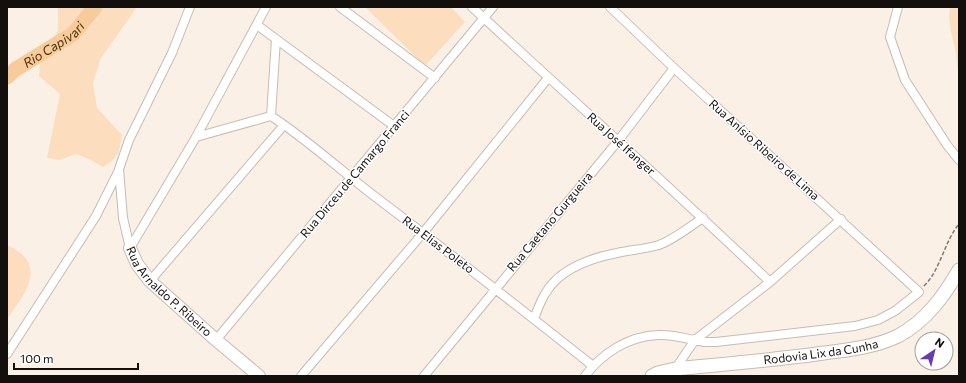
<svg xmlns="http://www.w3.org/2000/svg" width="966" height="383" viewBox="0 0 966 383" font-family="Commissioner,sans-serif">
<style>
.green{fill:#fcdebf}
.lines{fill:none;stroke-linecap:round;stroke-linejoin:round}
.river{stroke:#f7cb9a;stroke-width:15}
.street-casing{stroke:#c6bdb2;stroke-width:10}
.secondary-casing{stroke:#c6bdb2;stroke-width:14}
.primary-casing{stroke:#c6bdb2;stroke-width:15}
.path{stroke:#807972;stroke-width:1.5;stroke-dasharray:4 2;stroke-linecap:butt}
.street{stroke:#fff;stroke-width:8}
.secondary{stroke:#fff;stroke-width:12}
.primary{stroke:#fff;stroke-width:13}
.labels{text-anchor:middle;stroke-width:3;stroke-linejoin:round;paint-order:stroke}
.street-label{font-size:12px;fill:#130f0c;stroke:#fff}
.water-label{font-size:13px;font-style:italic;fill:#4d3009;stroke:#fff}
</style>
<rect width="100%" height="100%" fill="#faf0e5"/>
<path class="green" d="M 58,7 L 137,7 L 101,58 L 93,83 L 97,108 L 122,135 C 119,152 119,158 103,167 L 89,159 L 76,154 L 59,160 L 47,158 L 60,94 L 39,76 L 40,63 L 58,30 Z
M 365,7 L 451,7 L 465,22 L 425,66 Z
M 950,7 L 959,7 L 959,75 C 957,68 957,61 956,53 C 953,38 947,23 950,7 Z
M 7,245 C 49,264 26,293 7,319 Z"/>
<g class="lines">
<path class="river" id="s1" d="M 7,77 L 16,69 L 73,34 L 95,7"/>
<defs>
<path id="street" d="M 340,7 L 435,78
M 472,7 C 571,99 672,188 770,282
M 610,7 L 674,68 L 919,292 L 895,311 L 878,320 L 855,326 L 716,342 L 704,342 L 695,340 L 675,369
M 898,7 L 890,37 L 905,80 L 947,145 L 959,160
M 257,25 L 394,126
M 271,116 C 305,138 337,167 369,192 C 444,249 519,307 593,366
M 271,116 L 276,39
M 196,137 L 271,116
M 130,248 L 196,137 L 266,7
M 130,248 L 123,218 L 119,169 L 129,140 L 172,53 L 190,7
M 150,281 L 284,125
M 534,319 C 537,311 540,302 545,294 C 559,269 591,258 617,253 C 631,250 645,249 659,245 C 675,239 689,227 703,218
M 216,340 L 493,7
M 7,354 L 96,216 L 119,170
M 301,376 L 423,233 L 548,78
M 424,376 L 618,141 L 674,68
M 585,376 C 602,353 629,336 658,335 C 671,334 683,338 695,340 L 770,282 L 841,219"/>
<g id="secondary">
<path id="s2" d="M 130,248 L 137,264 L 150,281 L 216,340 L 259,376"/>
</g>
<g id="primary">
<path id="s3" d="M 652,376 L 658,373 L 675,369 C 725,364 775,360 824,353 C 849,350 875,347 898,336 C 926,321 944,296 959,270"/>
</g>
</defs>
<use href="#street" class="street-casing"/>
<use href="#secondary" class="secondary-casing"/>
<use href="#primary" class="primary-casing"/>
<path class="path" d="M 924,286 C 941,269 944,242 959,224"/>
<use href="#street" class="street"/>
<use href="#secondary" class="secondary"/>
<use href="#primary" class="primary"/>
</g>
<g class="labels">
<g class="street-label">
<text transform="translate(621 144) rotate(42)" y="4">Rua José Ifanger</text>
<text transform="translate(764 150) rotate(42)" y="4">Rua Anísio Ribeiro de Lima</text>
<text transform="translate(355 174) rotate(-50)" y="4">Rua Dirceu de Camargo Franci</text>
<text transform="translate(550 222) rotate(-50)" y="4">Rua Caetano Gurgueira</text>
<text transform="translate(438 245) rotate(37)" y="4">Rua Elias Poleto</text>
<text dy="4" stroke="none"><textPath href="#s2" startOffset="59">Rua Arnaldo P. Ribeiro</textPath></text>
<text dy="4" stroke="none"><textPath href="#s3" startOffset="171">Rodovia Lix da Cunha</textPath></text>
</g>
<g class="water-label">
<text dy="5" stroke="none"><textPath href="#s1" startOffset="57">Rio Capivari</textPath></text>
</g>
</g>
<rect width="966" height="383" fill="none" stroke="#130f0c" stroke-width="16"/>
<g transform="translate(934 351) rotate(35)"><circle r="19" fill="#ffffff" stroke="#a19f9e"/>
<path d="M0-3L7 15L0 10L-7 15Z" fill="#673bb3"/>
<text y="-6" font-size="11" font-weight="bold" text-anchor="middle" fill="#130f0c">N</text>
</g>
<path d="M14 363v6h124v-6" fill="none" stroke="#130f0c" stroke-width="2"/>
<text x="20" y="363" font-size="12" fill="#130f0c" stroke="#ffffff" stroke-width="3" paint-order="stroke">100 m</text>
</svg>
